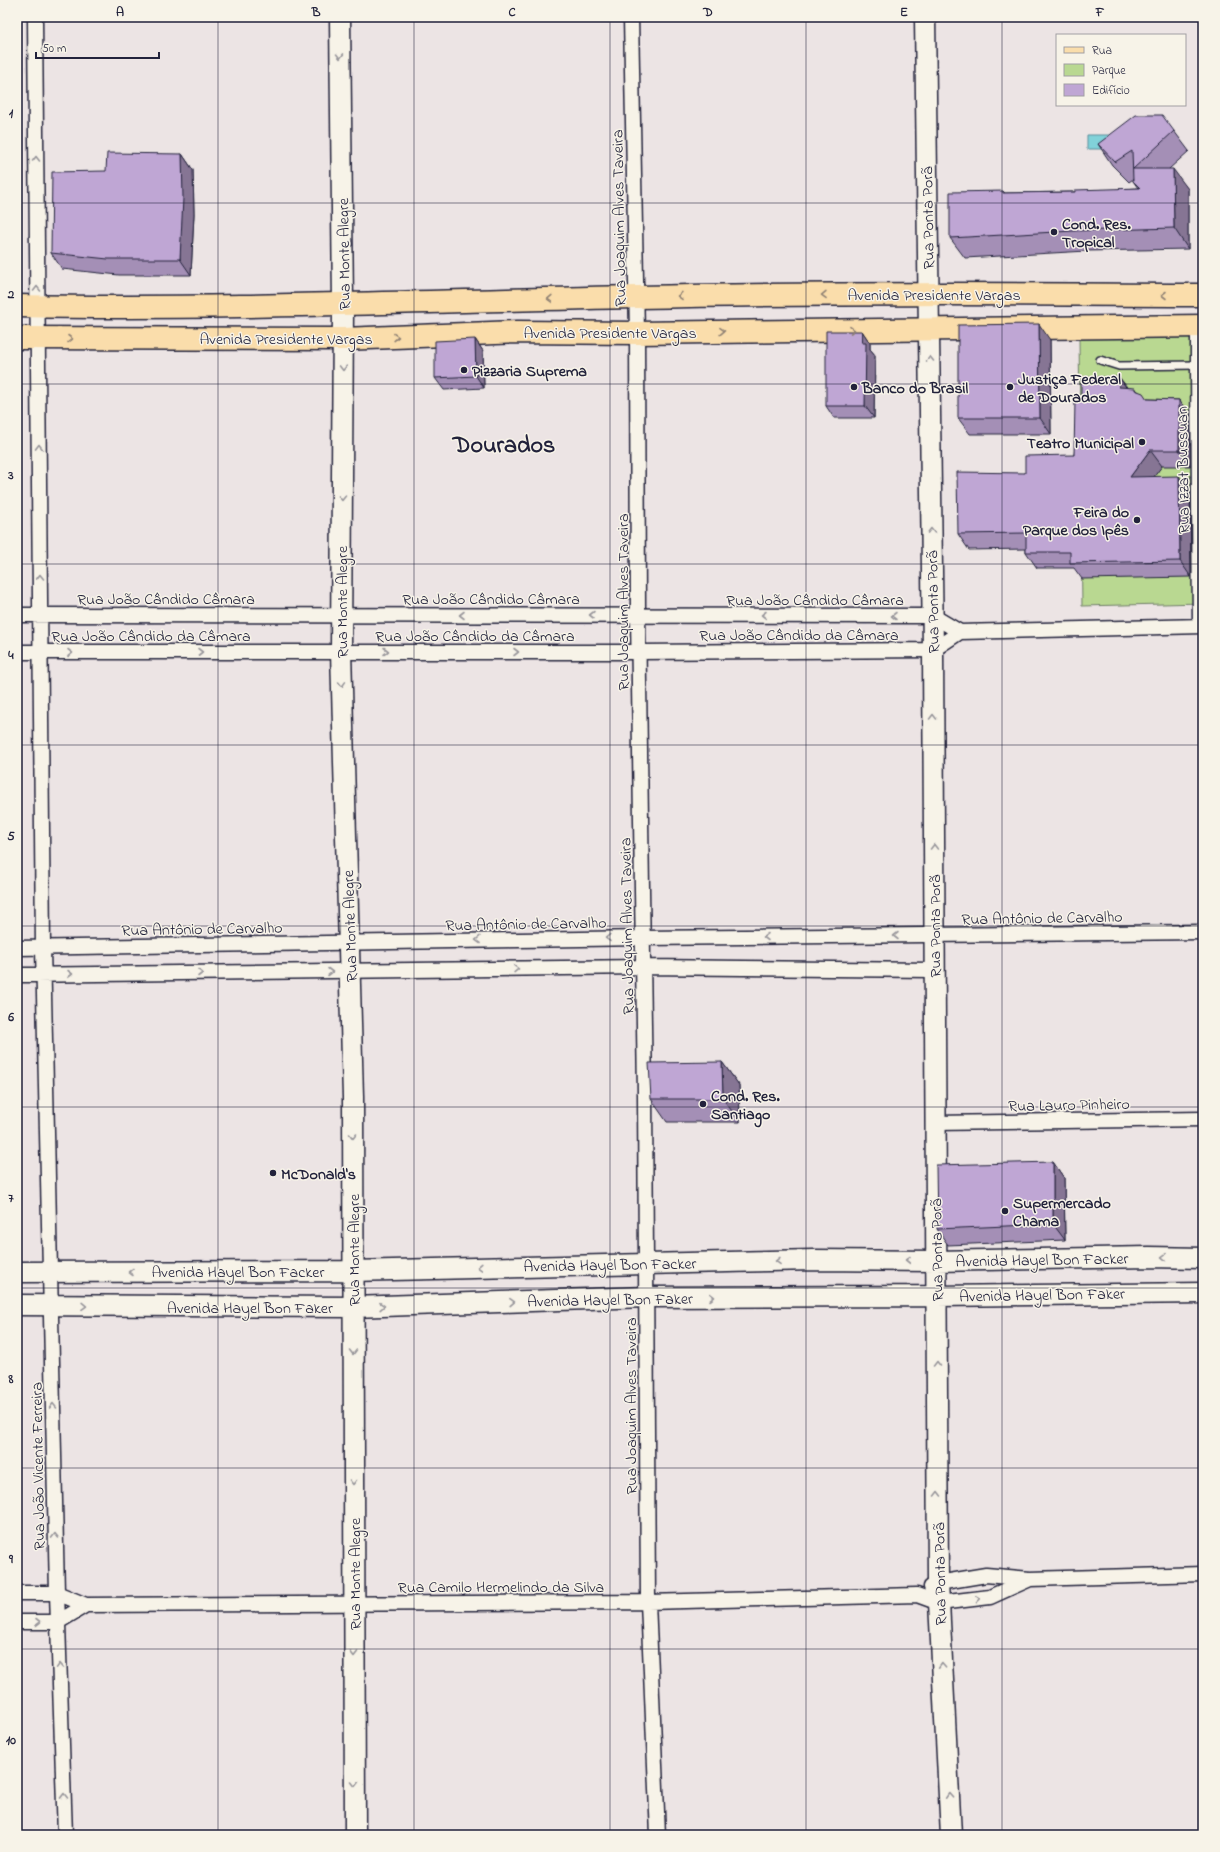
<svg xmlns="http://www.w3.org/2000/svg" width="1220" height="1852" viewBox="0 0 1220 1852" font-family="'Indie Flower',sans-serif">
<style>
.green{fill:#b9d891;stroke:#6e7d66}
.water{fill:#81d2d9;stroke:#5b8c9a}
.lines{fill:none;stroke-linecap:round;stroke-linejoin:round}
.lane-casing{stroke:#22223b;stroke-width:10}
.street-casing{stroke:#22223b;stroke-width:17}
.secondary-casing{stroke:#22223b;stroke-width:23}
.primary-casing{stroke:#22223b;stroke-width:25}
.lane{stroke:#f7f3e8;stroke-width:7}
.street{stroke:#f7f3e8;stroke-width:14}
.secondary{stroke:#f7f3e8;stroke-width:20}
.primary{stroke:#faddab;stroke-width:22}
.wall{fill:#a48fb6;stroke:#22223b}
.shaded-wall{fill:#867494;stroke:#22223b}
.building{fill:#bfa6d4;stroke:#22223b}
.oneway{stroke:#97959a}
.oneway2{stroke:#8e8073}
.grid{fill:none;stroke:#22223b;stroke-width:1;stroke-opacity:0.55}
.poi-dot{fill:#22223b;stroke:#f7f3e8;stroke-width:1.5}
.labels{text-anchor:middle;stroke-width:3;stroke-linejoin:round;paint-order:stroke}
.street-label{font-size:16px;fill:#22223b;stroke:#f7f3e8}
.poi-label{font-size:16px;font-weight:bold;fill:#22223b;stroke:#f7f3e8;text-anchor:start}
.town-label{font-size:24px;font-weight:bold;fill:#22223b;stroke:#f7f3e8}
.neatline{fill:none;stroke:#22223b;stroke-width:1.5}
.grid-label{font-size:13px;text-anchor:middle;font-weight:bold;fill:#22223b}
</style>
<rect width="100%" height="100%" fill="#ece4e4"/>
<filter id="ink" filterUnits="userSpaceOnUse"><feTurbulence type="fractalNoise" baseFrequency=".025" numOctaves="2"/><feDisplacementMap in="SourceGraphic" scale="8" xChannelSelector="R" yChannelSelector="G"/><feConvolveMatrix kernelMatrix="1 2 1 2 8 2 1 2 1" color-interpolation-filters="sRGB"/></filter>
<g filter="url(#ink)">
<path class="green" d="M 1203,334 L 1203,603 L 1082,606 L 1079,337 Z"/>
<path class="water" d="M 1087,135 L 1110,135 L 1110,149 L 1087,149 Z"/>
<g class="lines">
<defs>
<path id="lane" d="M 1100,360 L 1119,366 L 1198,365"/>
<path id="street" d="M 35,17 L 43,948 L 57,1593 L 65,1835
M 631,17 L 637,333 L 638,615 L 645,1094 L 648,1602 L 658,1835
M 1198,326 L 1198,365 L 1203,372
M 1198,365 L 1200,626
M 17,615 L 933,616 L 960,632 L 1203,626
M 17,652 L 639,652 L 933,650 L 960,632
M 17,948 L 643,938 L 1203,932
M 17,975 L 643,967 L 934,970
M 935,1123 L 1203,1119
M 931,1587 L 938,1583 L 986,1575 L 1030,1579 L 1203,1574
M 17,1593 L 57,1593 L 86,1605 L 648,1602 L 917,1595 L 939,1603 L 990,1597 L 1030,1579
M 17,1622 L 58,1622 L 86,1605"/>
<path id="secondary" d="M 340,17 L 343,305 L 341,651 L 353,1097 L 355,1835
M 925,17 L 933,650 L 938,1583 L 951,1835
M 17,1272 L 352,1271 L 814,1260 L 936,1261 L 1149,1257 L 1203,1258
M 17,1305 L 353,1307 L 646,1297 L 937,1296 L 1203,1293"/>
<path id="primary" d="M 17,306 C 224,310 430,301 637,297 C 826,293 1014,294 1203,295
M 17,338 L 343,339 L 518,332 L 637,333 L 1203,326"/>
</defs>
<use href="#lane" class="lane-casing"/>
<use href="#street" class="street-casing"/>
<use href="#secondary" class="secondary-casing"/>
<use href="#primary" class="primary-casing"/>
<use href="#lane" class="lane"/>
<use href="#street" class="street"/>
<use href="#secondary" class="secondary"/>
<use href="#primary" class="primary"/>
</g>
<path class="wall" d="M 1174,131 L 1189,151 L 1169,169 L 1188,189 L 1188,249 L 1087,251 L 965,258 L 950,238 L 1003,191 L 1005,193 L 1075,192 L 1138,188 L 1133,181 L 1133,179 L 1129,182 L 1112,165 L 1098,144 Z
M 182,154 L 193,170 L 194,214 L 191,275 L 119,275 L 62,269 L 51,253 L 106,171 Z
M 862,331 L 870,343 L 870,349 L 875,355 L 874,418 L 834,418 L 826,406 Z
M 475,339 L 483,351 L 484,388 L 444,390 L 435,378 Z
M 1050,340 L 1051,434 L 970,434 L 958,418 Z
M 1119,377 L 1127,387 L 1137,390 L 1147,399 L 1179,400 L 1190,416 L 1190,466 L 1162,466 L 1154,476 L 1190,492 L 1191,577 L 1082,579 L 1074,568 L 1037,568 L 1026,552 L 1026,549 L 969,550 L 958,534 L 1025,473 L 1074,455 L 1081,401 Z
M 722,1062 L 739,1085 L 740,1122 L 667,1122 L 651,1099 Z
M 1053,1162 L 1064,1178 L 1065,1240 L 948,1245 L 937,1229 Z"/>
<path class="shaded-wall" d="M 182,154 L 193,170 L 194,214 L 191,275 L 180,259 Z
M 1173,169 L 1188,189 L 1188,249 L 1174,228 Z
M 1039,324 L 1050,340 L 1051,434 L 1040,418 Z
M 862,331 L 870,343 L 870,349 L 875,355 L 874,418 L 865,406 Z
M 475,339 L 483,351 L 484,388 L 476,376 Z
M 1119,377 L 1130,393 L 1119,387 Z
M 1179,400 L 1190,416 L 1190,466 L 1179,450 Z
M 1150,450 L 1162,466 L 1142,493 L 1130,477 Z
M 1179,476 L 1190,492 L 1191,577 L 1180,561 Z
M 722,1062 L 739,1085 L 740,1122 L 723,1099 Z
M 1053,1162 L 1064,1178 L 1065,1240 L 1053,1224 Z"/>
<path class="building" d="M 1136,115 L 1162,115 L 1174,131 L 1133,169 L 1173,169 L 1174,228 L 1073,231 L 950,238 L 950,192 L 1003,191 L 1003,193 L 1075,192 L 1075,190 L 1140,188 L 1133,181 L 1132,151 L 1115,162 L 1098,144 Z
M 107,153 L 182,154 L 183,198 L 180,259 L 108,259 L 51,253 L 52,172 L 106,171 Z
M 1039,324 L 1040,418 L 958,418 L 958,325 Z
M 826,331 L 862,331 L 862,343 L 866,343 L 865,406 L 826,406 Z
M 475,339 L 476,376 L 435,378 L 435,341 Z
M 1081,377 L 1119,377 L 1119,387 L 1135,388 L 1135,390 L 1143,393 L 1147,399 L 1179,400 L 1179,450 L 1150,450 L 1130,477 L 1179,476 L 1180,561 L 1070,563 L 1070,552 L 1026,552 L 1026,533 L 958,534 L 957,472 L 1025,473 L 1025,456 L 1074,455 L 1075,401 L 1081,401 Z
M 722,1062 L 723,1099 L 651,1099 L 649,1063 Z
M 1053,1162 L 1053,1224 L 937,1229 L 936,1165 Z"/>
<defs><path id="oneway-chevron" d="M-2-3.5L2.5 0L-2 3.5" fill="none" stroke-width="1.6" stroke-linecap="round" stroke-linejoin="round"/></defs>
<g class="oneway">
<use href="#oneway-chevron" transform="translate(340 56) rotate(89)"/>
<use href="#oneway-chevron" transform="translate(36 159) rotate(-90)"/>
<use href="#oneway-chevron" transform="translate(37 289) rotate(-90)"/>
<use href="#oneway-chevron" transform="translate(930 359) rotate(-91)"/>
<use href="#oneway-chevron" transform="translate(343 368) rotate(91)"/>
<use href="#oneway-chevron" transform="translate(39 447) rotate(-91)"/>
<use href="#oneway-chevron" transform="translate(342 498) rotate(91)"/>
<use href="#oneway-chevron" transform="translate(931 531) rotate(-91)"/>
<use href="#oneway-chevron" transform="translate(40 577) rotate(-91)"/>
<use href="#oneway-chevron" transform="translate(462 615) rotate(-180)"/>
<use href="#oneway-chevron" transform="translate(592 615) rotate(-180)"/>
<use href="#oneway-chevron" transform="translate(764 615) rotate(-180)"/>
<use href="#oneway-chevron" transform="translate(894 616) rotate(-180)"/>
<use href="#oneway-chevron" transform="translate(386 651)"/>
<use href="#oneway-chevron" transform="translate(200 652)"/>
<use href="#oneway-chevron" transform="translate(516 652)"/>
<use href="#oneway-chevron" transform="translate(70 653)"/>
<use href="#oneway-chevron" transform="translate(342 684) rotate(88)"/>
<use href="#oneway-chevron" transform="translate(933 717) rotate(-90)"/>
<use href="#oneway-chevron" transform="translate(934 847) rotate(-90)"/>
<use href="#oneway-chevron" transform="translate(896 936) rotate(180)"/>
<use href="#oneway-chevron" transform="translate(766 937) rotate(180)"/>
<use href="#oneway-chevron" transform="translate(608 938) rotate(179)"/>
<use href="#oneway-chevron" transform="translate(478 940) rotate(179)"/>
<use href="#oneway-chevron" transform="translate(516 969) rotate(-1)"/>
<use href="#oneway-chevron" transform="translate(330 972)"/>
<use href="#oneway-chevron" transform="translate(200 973)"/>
<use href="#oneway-chevron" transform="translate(70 974)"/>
<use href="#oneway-chevron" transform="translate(353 1136) rotate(90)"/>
<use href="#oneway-chevron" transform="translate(1164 1257) rotate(-179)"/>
<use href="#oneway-chevron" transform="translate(908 1260) rotate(-180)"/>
<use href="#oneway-chevron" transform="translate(778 1261) rotate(179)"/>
<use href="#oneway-chevron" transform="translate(480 1267) rotate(178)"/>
<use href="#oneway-chevron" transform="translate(131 1272) rotate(180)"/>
<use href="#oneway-chevron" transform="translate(712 1297)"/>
<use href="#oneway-chevron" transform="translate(512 1302) rotate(-2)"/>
<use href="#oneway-chevron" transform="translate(84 1306) rotate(1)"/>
<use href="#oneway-chevron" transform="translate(382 1306) rotate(-2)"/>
<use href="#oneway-chevron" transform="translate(353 1352) rotate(90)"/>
<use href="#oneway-chevron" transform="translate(937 1364) rotate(-90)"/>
<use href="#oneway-chevron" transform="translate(53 1406) rotate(-91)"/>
<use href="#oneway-chevron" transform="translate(353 1482) rotate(90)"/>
<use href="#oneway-chevron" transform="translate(938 1494) rotate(-90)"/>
<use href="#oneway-chevron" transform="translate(55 1536) rotate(-91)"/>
<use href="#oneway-chevron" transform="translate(978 1599) rotate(-7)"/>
<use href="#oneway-chevron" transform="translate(38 1622)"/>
<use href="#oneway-chevron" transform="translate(354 1654) rotate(90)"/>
<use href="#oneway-chevron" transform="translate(60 1666) rotate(-92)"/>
<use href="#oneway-chevron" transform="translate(942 1666) rotate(-93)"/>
<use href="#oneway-chevron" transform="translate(355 1784) rotate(90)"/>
<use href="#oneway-chevron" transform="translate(64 1796) rotate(-91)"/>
<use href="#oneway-chevron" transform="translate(949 1796) rotate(-93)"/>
</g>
<g class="oneway2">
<use href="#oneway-chevron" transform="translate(824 295) rotate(179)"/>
<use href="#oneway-chevron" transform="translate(1164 295) rotate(-180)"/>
<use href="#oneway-chevron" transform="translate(680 296) rotate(179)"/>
<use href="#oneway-chevron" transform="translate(550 299) rotate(178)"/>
<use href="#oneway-chevron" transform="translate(852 330) rotate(-1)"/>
<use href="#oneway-chevron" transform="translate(722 331) rotate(-1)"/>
<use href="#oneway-chevron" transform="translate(396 337) rotate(-2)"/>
<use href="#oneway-chevron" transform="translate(70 339)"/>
</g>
</g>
<path class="grid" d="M 218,17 L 218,1835M 414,17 L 414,1835M 610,17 L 610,1835M 806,17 L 806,1835M 1002,17 L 1002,1835M 17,203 L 1203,203M 17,384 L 1203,384M 17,564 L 1203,564M 17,745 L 1203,745M 17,926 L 1203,926M 17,1107 L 1203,1107M 17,1288 L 1203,1288M 17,1468 L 1203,1468M 17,1649 L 1203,1649"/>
<g class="poi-dot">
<circle cx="1054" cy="232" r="4"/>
<circle cx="464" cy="370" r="4"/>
<circle cx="854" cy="387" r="4"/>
<circle cx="1010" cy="387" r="4"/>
<circle cx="1142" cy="442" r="4"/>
<circle cx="1137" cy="520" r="4"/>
<circle cx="703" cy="1104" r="4"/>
<circle cx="273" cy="1173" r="4"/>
<circle cx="1005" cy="1211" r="4"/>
</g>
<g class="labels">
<g class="street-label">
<text transform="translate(618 218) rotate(-91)" y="6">Rua Joaquim Alves Taveira</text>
<text transform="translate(927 218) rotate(-91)" y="6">Rua Ponta Porã</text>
<text transform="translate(343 254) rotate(-91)" y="6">Rua Monte Alegre</text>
<text x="934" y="300">Avenida Presidente Vargas</text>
<text x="610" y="338">Avenida Presidente Vargas</text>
<text x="286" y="344">Avenida Presidente Vargas</text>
<text transform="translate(1182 470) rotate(-91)" y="6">Rua Izzat Bussuan</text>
<text x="166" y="604">Rua João Cândido Câmara</text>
<text x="491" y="604">Rua João Cândido Câmara</text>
<text x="815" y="605">Rua João Cândido Câmara</text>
<text transform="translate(341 602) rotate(-90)" y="6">Rua Monte Alegre</text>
<text transform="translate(622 602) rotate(-90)" y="6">Rua Joaquim Alves Taveira</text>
<text transform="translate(932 602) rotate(-91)" y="6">Rua Ponta Porã</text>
<text x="799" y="640">Rua João Cândido da Câmara</text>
<text x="151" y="641">Rua João Cândido da Câmara</text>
<text x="475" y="641">Rua João Cândido da Câmara</text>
<text transform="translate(1042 917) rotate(-1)" y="6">Rua Antônio de Carvalho</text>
<text transform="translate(526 923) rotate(-1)" y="6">Rua Antônio de Carvalho</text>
<text transform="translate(349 926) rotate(-92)" y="6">Rua Monte Alegre</text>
<text transform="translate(626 926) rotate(-91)" y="6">Rua Joaquim Alves Taveira</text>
<text transform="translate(934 926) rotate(-90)" y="6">Rua Ponta Porã</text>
<text transform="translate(202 928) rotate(-1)" y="6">Rua Antônio de Carvalho</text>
<text transform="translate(1069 1104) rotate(-1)" y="6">Rua Lauro Pinheiro</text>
<text transform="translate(353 1250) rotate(-90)" y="6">Rua Monte Alegre</text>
<text transform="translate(936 1250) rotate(-91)" y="6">Rua Ponta Porã</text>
<text transform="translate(1042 1259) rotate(-1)" y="6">Avenida Hayel Bon Facker</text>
<text transform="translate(610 1264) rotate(-1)" y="6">Avenida Hayel Bon Facker</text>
<text x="238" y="1277">Avenida Hayel Bon Facker</text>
<text transform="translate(1042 1294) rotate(-1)" y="6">Avenida Hayel Bon Faker</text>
<text transform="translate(610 1299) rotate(-1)" y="6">Avenida Hayel Bon Faker</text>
<text x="250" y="1313">Avenida Hayel Bon Faker</text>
<text transform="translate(630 1406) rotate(-90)" y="6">Rua Joaquim Alves Taveira</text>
<text transform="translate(37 1466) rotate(-91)" y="6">Rua João Vicente Ferreira</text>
<text transform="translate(354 1574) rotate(-90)" y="6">Rua Monte Alegre</text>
<text transform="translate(939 1574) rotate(-91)" y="6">Rua Ponta Porã</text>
<text x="501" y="1592">Rua Camilo Hermelindo da Silva</text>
</g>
<g class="poi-label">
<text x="1062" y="229">Cond. Res.<tspan x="1062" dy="18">Tropical</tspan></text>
<text x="472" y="376">Pizzaria Suprema</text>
<text x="1018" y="384">Justiça Federal<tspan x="1018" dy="18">de Dourados</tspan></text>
<text x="862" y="393">Banco do Brasil</text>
<text x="1134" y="448" text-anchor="end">Teatro Municipal</text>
<text x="1129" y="517" text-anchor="end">Feira do<tspan x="1129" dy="18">Parque dos Ipês</tspan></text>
<text x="711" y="1101">Cond. Res.<tspan x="711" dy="18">Santiago</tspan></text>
<text x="281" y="1179">McDonald's</text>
<text x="1013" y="1208">Supermercado<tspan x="1013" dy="18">Chama</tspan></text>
</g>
<g class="town-label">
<text x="504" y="452">Dourados</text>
</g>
</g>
<rect width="1220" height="1852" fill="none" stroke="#f7f3e8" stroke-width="44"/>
<rect x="1056" y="34" width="130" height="72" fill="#f7f3e8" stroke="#a29fa3"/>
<rect x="1064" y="47" width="20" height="6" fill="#faddab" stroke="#a29fa3"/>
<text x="1092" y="54" font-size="12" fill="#22223b">Rua</text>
<rect x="1064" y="64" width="20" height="12" fill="#b9d891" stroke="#a29fa3"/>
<text x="1092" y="74" font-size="12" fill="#22223b">Parque</text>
<rect x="1064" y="84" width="20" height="12" fill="#bfa6d4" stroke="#a29fa3"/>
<text x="1092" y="94" font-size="12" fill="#22223b">Edifício</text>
<path d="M36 52v6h123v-6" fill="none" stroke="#22223b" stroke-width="2"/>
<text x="42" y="52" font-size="12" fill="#22223b" stroke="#f7f3e8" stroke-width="3" paint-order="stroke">50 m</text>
<rect x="22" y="22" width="1176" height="1808" class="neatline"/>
<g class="grid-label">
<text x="120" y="16">A</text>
<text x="316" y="16">B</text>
<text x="512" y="16">C</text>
<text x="708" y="16">D</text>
<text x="904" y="16">E</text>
<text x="1100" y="16">F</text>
<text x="11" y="117">1</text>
<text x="11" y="298">2</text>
<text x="11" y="479">3</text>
<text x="11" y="659">4</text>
<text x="11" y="840">5</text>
<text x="11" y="1021">6</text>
<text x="11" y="1202">7</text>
<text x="11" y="1383">8</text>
<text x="11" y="1563">9</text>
<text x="11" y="1744">10</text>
</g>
</svg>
